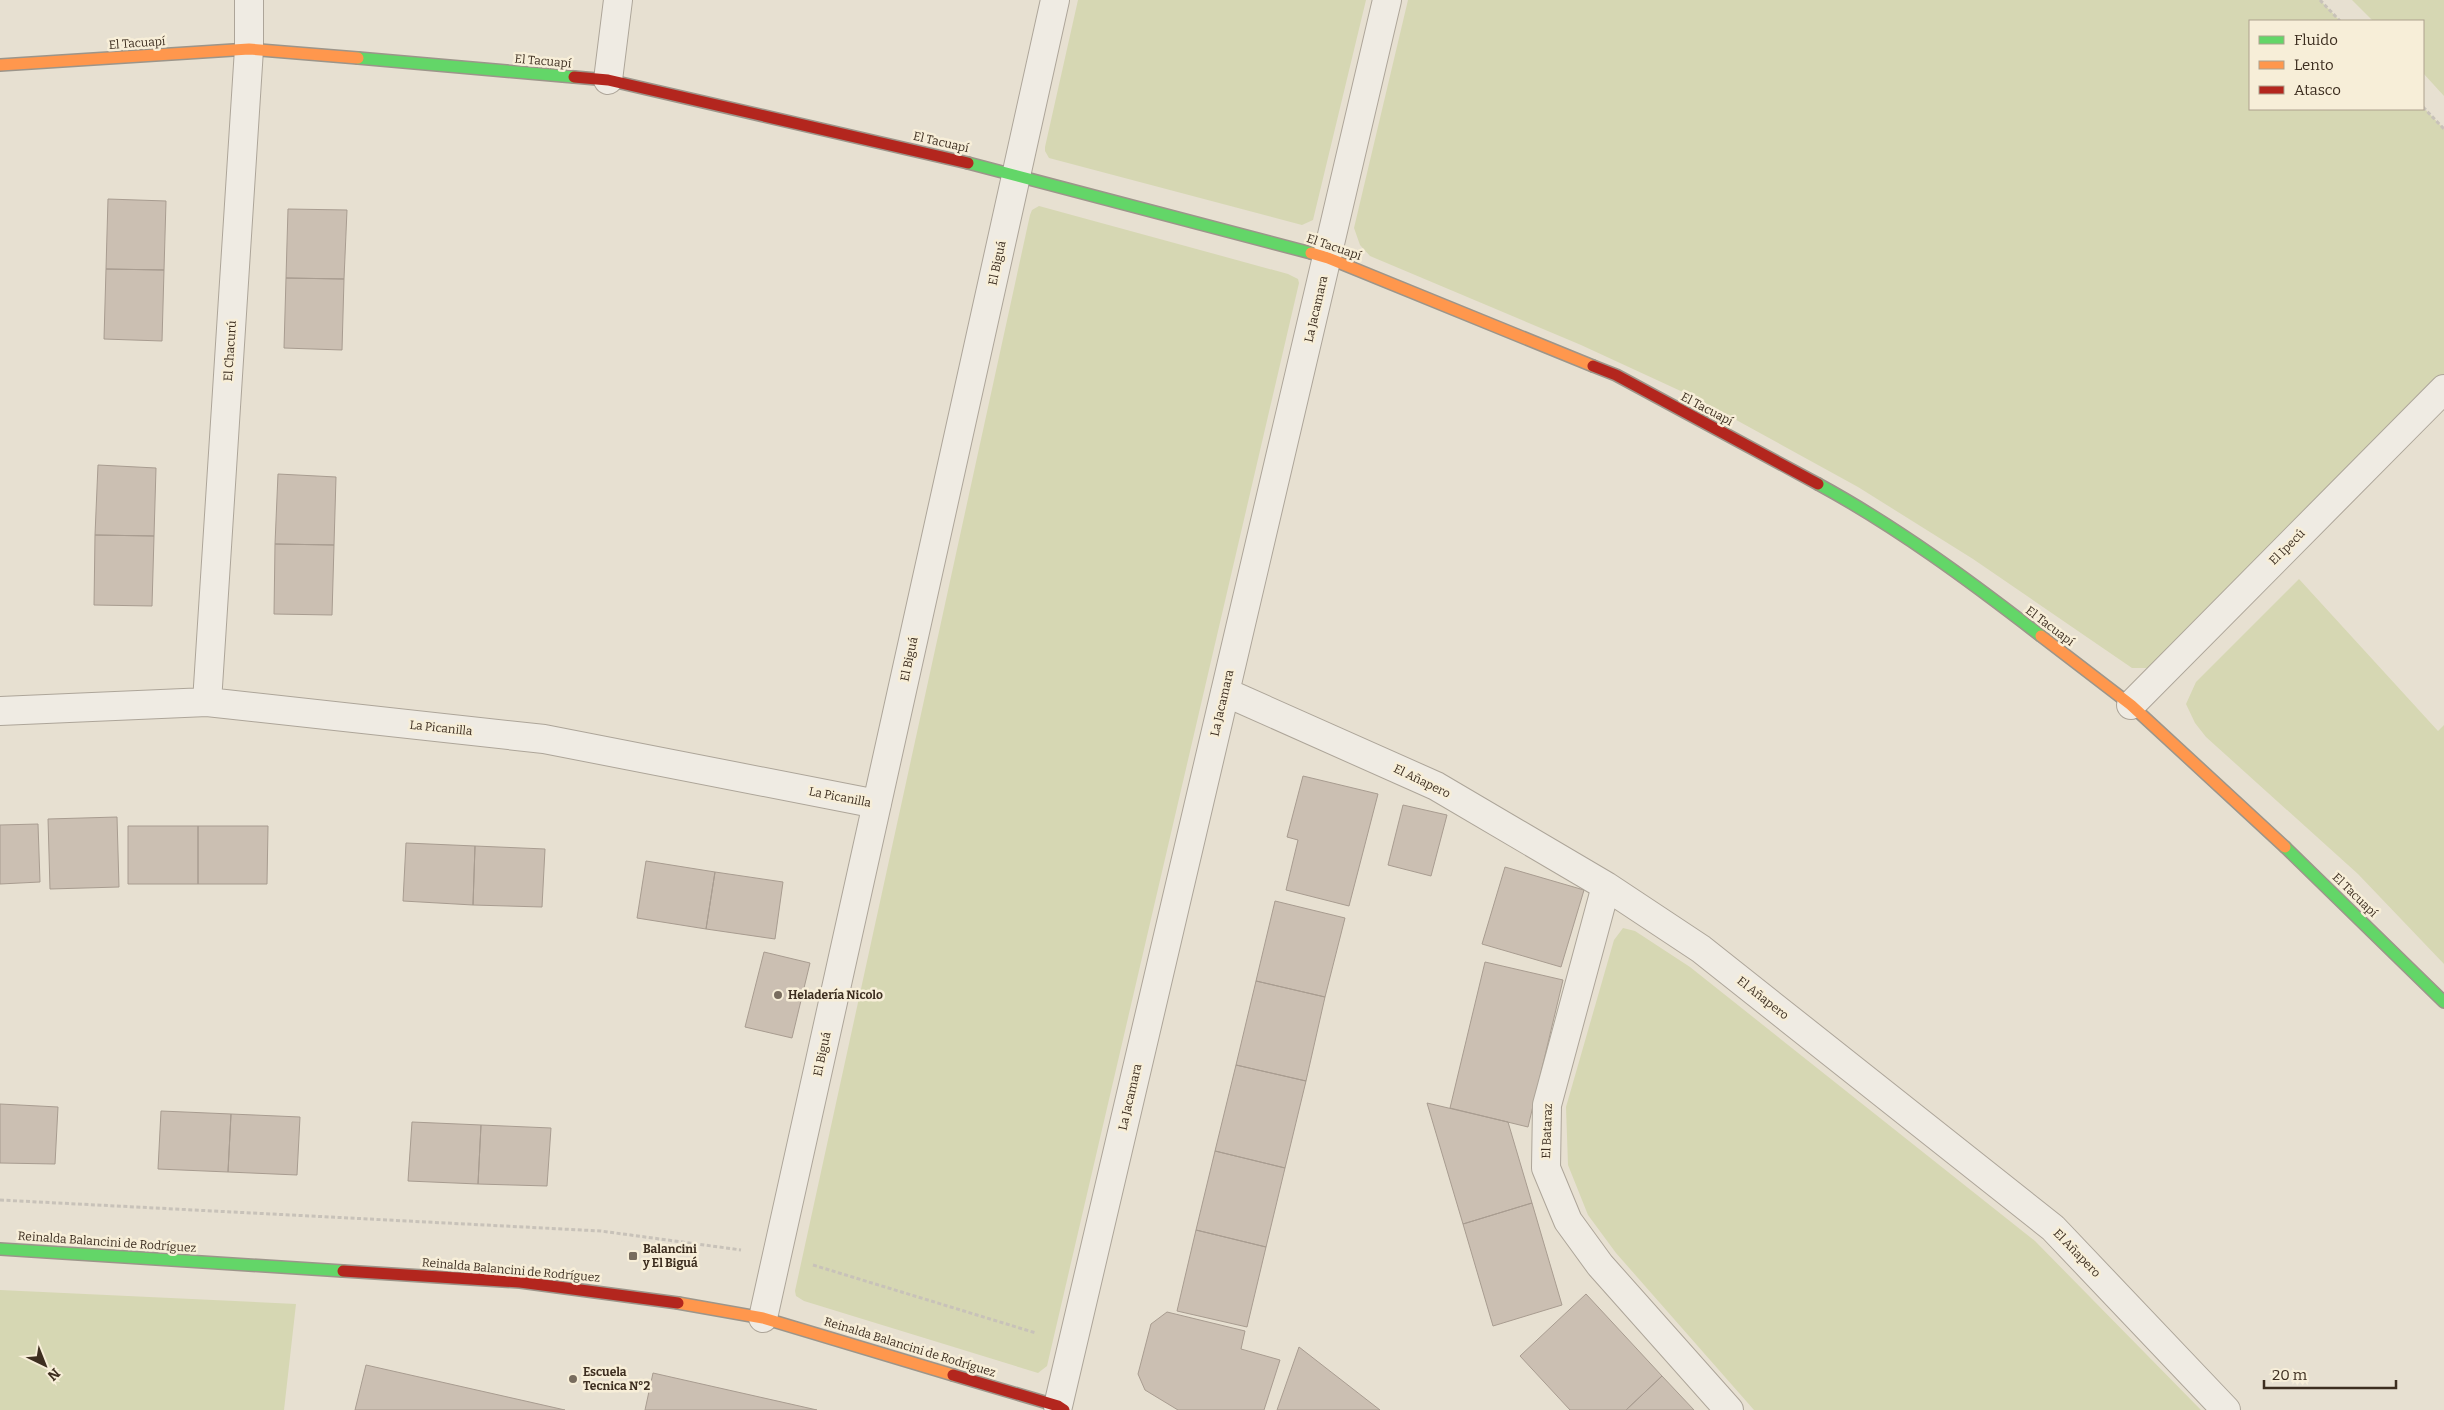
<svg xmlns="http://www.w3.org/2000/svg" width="2444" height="1410" viewBox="0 0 2444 1410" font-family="Bitter,serif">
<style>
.green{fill:#d6d7b3}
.building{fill:#cbbfb2;stroke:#a89c90}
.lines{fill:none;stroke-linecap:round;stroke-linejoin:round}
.street-casing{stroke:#ada599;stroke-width:30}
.fast-casing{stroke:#9c958a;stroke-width:14}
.slow-casing{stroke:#9c958a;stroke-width:14}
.jam-casing{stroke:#9c958a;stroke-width:14}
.path{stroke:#c8c2b9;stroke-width:3;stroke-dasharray:4 2.5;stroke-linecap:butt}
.street{stroke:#efebe3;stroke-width:28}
.fast{stroke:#63d668;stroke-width:11}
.slow{stroke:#ff974d;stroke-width:11}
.jam{stroke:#b3261e;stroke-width:11}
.poi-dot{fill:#786c5e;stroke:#f7eed8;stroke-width:2}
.labels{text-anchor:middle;stroke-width:5;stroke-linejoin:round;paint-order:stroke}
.street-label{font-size:12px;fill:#3d2e20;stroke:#f7eed8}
.poi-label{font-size:12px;font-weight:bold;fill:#3d2e20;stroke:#f7eed8;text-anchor:start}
</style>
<rect width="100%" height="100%" fill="#e7e0d1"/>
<path class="green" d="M 1078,0 L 1366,0 L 1313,220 L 1302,225 L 1049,158 L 1045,151 L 1045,147 Z
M 1408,0 L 2320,0 L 2340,21 L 2250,21 L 2250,109 L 2423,109 L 2423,107 L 2444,129 L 2444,375 L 2163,662 L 2154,668 L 2132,668 L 1973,559 L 1858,487 L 1698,399 L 1581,345 L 1370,256 L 1360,245 L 1354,228 Z
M 2352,0 L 2444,0 L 2444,96 L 2423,73 L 2423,21 L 2373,21 Z
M 1039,206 L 1288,274 L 1298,279 L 1299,283 L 1047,1366 L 1038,1373 L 804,1301 L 796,1296 L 795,1291 L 1030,215 L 1032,210 Z
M 2299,579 L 2438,731 L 2444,725 L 2444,964 L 2358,874 L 2206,737 L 2195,723 L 2186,704 L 2196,682 Z
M 1623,928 L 1635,931 L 1690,967 L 2035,1241 L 2201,1410 L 1754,1410 L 1616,1253 L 1588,1215 L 1568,1165 L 1566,1107 L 1614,940 Z
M 0,1290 L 296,1304 L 284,1410 L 0,1410 Z"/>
<path class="building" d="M 108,199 L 166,201 L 164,270 L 106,269 Z
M 288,209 L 347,210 L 344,279 L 286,278 Z
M 106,269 L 164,270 L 162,341 L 104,339 Z
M 286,278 L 344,279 L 342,350 L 284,348 Z
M 98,465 L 156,468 L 154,536 L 95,535 Z
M 278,474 L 336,477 L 334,545 L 275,544 Z
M 95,535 L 154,536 L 152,606 L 94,605 Z
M 275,544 L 334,545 L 332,615 L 274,614 Z
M 1303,776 L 1378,794 L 1349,906 L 1286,890 L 1298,840 L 1287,837 Z
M 1403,805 L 1447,815 L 1431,876 L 1388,865 Z
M 117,817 L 119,887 L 50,889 L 48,819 Z
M 38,824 L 40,882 L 0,884 L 0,825 Z
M 128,826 L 198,826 L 198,884 L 128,884 Z
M 198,826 L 268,826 L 267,884 L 198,884 Z
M 406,843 L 475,846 L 473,905 L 403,901 Z
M 475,846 L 545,849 L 542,907 L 473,905 Z
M 646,861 L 715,872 L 706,929 L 637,918 Z
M 1505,867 L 1584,890 L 1561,967 L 1482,944 Z
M 715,872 L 783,882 L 775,939 L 706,929 Z
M 1275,901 L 1345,918 L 1325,997 L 1256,981 Z
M 764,952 L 810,963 L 792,1038 L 745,1027 Z
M 1485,962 L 1563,980 L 1528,1127 L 1450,1108 Z
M 1256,981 L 1325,997 L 1306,1081 L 1236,1065 Z
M 1236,1065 L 1306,1081 L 1285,1168 L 1215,1151 Z
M 1427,1103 L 1508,1122 L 1532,1203 L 1463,1224 Z
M 0,1104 L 58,1107 L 55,1164 L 0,1163 Z
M 161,1111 L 231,1114 L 228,1172 L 158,1169 Z
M 231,1114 L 300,1117 L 297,1175 L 228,1172 Z
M 412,1122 L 481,1125 L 478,1184 L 408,1181 Z
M 481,1125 L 551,1128 L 547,1186 L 478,1184 Z
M 1215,1151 L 1285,1168 L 1266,1247 L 1196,1230 Z
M 1532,1203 L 1562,1305 L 1493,1326 L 1463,1224 Z
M 1196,1230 L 1266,1247 L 1247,1327 L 1177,1311 Z
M 1586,1294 L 1662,1376 L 1626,1410 L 1570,1410 L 1520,1356 Z
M 1167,1312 L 1245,1331 L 1241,1349 L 1280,1360 L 1264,1410 L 1178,1410 L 1145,1390 L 1138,1374 L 1151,1324 Z
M 1299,1347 L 1380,1410 L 1277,1410 Z
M 366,1365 L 565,1410 L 355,1410 Z
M 653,1373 L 817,1410 L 645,1410 Z
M 1662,1376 L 1694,1410 L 1626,1410 Z"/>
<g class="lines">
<defs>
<path id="street" d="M 608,80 L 618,0
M 1225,692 L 1436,786 L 1606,886 L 1701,949 L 2053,1228 L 2226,1410
M 207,702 L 249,49 L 249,0
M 2131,705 L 2444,389
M 0,711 L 207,702 L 544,739 L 877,804
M 1606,886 L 1547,1105 L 1546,1168 L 1568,1221 L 1600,1265 L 1729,1410
M 763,1318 L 1055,0
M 1058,1406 L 1387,0"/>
<path id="fast" d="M 358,58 L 574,77
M 968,163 L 1311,253
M 1818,484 C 1897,527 1970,581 2041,636
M 2285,847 L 2444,1002
M 0,1249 L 343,1271"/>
<path id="slow" d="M 0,65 L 249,49 L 358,58
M 1311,253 L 1328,258 L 1593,366
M 2041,636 L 2131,705 L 2285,847
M 678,1303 L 763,1318 L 953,1375"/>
<path id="jam" d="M 574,77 L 608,80 L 968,163
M 1593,366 L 1616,375 L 1818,484
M 343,1271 L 520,1282 L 678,1303
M 953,1375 L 1058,1406 L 1064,1410"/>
</defs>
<use href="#street" class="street-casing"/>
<use href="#fast" class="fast-casing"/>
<use href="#slow" class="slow-casing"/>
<use href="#jam" class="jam-casing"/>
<path class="path" d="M 2320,0 L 2340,21
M 2423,107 L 2444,129
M 0,1200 L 601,1231 L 741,1250
M 813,1265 L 1036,1333"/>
<use href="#street" class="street"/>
<use href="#fast" class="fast"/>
<use href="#slow" class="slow"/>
<use href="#jam" class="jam"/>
</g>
<g class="poi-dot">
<circle cx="778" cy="995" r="5"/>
<rect x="628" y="1251" width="10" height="10" rx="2.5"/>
<circle cx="573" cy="1379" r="5"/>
</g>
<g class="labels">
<g class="street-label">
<text transform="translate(137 43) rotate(-4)" y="4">El Tacuapí</text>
<text transform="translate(543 61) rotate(5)" y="4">El Tacuapí</text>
<text transform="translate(941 142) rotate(13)" y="4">El Tacuapí</text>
<text transform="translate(1334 247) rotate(19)" y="4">El Tacuapí</text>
<text transform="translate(997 263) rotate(-78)" y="4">El Biguá</text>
<text transform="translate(1316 309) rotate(-77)" y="4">La Jacamara</text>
<text transform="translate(230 351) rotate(-86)" y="4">El Chacurú</text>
<text transform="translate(1707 409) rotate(28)" y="4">El Tacuapí</text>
<text transform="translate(2287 547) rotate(-45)" y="4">El Ipecú</text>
<text transform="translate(2050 626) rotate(37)" y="4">El Tacuapí</text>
<text transform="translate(909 659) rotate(-78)" y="4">El Biguá</text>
<text transform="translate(1222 703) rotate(-77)" y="4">La Jacamara</text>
<text transform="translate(441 728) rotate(6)" y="4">La Picanilla</text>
<text transform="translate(1422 781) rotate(26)" y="4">El Añapero</text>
<text transform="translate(840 797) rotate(11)" y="4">La Picanilla</text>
<text transform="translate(2355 895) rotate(44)" y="4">El Tacuapí</text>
<text transform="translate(1763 998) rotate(38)" y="4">El Añapero</text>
<text transform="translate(822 1054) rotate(-78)" y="4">El Biguá</text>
<text transform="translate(1130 1097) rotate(-77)" y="4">La Jacamara</text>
<text transform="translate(1547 1131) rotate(-88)" y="4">El Bataraz</text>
<text transform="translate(107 1242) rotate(4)" y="4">Reinalda Balancini de Rodríguez</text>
<text transform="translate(2077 1253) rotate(46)" y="4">El Añapero</text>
<text transform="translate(511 1270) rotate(5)" y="4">Reinalda Balancini de Rodríguez</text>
<text transform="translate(910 1347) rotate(17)" y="4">Reinalda Balancini de Rodríguez</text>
</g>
<g class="poi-label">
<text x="788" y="999">Heladería Nicolo</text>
<text x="643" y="1253">Balancini<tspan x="643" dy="14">y El Biguá</tspan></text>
<text x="583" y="1376">Escuela<tspan x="583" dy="14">Tecnica N°2</tspan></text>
</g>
</g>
<rect x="2249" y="20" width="175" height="90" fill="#f7eed8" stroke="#ada18e"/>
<rect x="2259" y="36" width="25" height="8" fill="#63d668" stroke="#ada18e"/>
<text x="2294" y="45" font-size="15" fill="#3d2e20">Fluido</text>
<rect x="2259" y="61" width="25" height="8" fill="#ff974d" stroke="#ada18e"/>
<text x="2294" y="70" font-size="15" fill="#3d2e20">Lento</text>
<rect x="2259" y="86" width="25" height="8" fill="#b3261e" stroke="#ada18e"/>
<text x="2294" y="95" font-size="15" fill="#3d2e20">Atasco</text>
<g transform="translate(45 1365) rotate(137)" stroke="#f7eed8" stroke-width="4" paint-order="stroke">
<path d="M0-4L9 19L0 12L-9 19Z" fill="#3d2e20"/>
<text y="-8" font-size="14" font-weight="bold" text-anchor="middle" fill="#3d2e20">N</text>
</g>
<path d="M2264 1380v8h132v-8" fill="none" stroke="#3d2e20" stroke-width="2.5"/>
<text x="2272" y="1380" font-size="15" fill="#3d2e20" stroke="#f7eed8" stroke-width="4" paint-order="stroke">20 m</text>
</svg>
